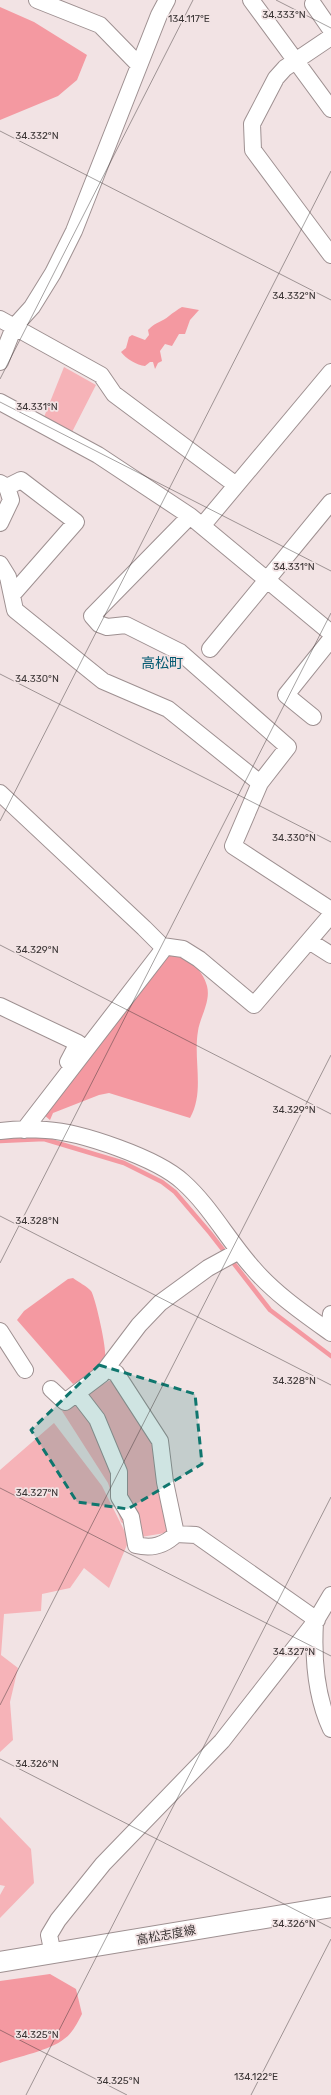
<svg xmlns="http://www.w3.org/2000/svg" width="331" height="2095" viewBox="0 0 331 2095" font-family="Rubik,'Noto Sans JP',sans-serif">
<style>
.green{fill:#f6b3b8}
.water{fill:#f499a1}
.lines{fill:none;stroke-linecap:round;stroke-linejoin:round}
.stream{stroke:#f499a1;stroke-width:4.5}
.minor-casing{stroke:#9e9091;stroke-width:18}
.major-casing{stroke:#9e9091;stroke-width:22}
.minor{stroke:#fff;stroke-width:16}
.major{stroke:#fff;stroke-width:20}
.marked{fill:#0f766e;fill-opacity:0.2;stroke:#0f766e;stroke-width:3;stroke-dasharray:8 5;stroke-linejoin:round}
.ticks{fill:none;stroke:#3a3434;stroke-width:1;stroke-opacity:0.45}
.labels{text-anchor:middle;stroke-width:3.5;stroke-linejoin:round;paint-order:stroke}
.street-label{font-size:12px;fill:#3a3434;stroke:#f2e3e4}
.quarter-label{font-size:14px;fill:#035971;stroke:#f2e3e4}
.ticks-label{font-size:10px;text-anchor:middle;fill:#3a3434;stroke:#f2e3e4;stroke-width:3.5;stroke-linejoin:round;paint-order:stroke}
</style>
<rect width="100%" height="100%" fill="#f2e3e4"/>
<path class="green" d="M 64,367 L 96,385 L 72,432 L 44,417 Z
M 116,1377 L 155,1440 L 171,1532 L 141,1537 L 121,1522 L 108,1483 L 62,1411 L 87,1393 Z
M 54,1423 L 102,1486 L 129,1540 L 109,1588 L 84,1568 L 70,1588 L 42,1594 L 41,1611 L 4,1614 L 1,1655 L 18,1668 L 10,1702 L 13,1740 L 0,1752 L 0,1470 Z
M 0,1817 L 31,1849 L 34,1883 L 0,1918 L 0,1895 L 5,1886 L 0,1885 Z"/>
<path class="water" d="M 0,7 L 34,22 L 87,55 L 77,80 L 58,96 L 0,120 Z
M 182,307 L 199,310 L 190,320 L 185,334 L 179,334 L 172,346 L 165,344 L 160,351 L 162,361 L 158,363 L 155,369 L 153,362 L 150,362 L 145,366 C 137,365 126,359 121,352 L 126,348 L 129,337 L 132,335 L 145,340 L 149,335 L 148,330 C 157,321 162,322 169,316 C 174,312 177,310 182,307 Z
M 171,955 C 187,955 203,970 207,986 C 211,1001 200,1017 198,1031 C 193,1059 205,1092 190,1118 L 109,1093 L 99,1095 L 53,1113 L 50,1120 L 44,1115 L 164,960 Z
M 73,1278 C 78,1282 87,1286 91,1291 C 95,1296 107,1349 105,1357 C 103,1370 84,1379 73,1384 L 17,1320 L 24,1311 L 68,1279 Z
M 50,1974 L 76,1989 L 82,2014 C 78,2022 72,2034 64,2039 C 51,2050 17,2057 0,2063 L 0,1981 Z"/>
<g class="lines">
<path class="stream" d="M 0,1141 L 44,1139 L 124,1163 L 162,1182 L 175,1192 L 210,1233 L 270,1310 L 331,1356"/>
<defs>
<path id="minor" d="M 37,0 L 100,25 L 139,65
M 251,0 L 331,109
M 313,4 L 331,30
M 331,37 L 285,68 L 276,78 L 252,124 L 253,150 L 331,255
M 0,319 L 101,375 L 114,394 L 236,485
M 0,362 L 14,327 L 32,307 L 53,273 L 74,231 L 159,15 L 167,0
M 0,402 L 98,455 L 190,516 L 331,633
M 0,483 L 7,487 L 11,500 L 0,523
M 7,487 L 21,480 L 76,522 L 12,595
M 190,516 L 92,616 L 99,624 L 107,627 L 126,625 L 180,652 L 288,747 L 260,783
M 202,526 L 331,372
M 0,564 L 8,577 L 15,610 L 103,681 L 168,709 L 260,783 L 233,846 L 331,910
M 210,649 L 331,502
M 313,717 L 286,695 L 331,639
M 0,793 L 144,928 L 162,946 L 183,949 L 199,959 L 254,1005 L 331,915
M 309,941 L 331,955
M 0,1006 L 78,1043 L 68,1062
M 24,1130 L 162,951 L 162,946
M 0,1131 C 15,1129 31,1129 46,1130 C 81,1132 157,1158 183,1182 C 210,1206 228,1240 252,1267 C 274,1293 303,1313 331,1333
M 0,1331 L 25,1370
M 329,1331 L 331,1314
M 106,1369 L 116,1373 L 160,1441 L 165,1482 L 176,1534
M 51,1389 L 65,1402 L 102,1374 L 139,1325 L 160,1303 L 208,1268 L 239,1251
M 77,1393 L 97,1419 L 119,1472 L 119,1497 L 131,1517 L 136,1545 C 152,1549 164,1546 176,1534 L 196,1535 L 317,1620
M 315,1622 C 313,1657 316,1697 331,1729
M 53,1954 L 49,1935 L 58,1920 L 103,1864 L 222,1741 L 315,1622 L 331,1595"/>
<path id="major" d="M 0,1962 L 331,1907"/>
</defs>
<use href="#minor" class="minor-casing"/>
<use href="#major" class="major-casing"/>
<use href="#minor" class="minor"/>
<use href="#major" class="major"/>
</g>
<path class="marked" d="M 99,1365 L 195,1394 L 202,1464 L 128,1509 L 77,1502 L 31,1430 Z"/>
<path class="ticks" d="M 276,0 L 331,28M 0,131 L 331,300M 0,379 L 193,0M 0,402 L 331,571M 0,674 L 331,842M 0,821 L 331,171M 0,945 L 331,1114M 0,1216 L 331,1385M 0,1263 L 331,613M 0,1488 L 331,1656M 0,1705 L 331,1055M 0,1759 L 331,1928M 0,2030 L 127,2095M 26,2095 L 331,1497M 251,2095 L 331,1939"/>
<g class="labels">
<g class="street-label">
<text transform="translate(166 1935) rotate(-10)" y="4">高松志度線</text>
</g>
<g class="quarter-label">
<text x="162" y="668">高松町</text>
</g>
</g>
<g class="ticks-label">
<text x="284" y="18">34.333°N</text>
<text x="189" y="22">134.117°E</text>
<text x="37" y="139">34.332°N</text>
<text x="294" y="299">34.332°N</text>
<text x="37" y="410">34.331°N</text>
<text x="294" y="570">34.331°N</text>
<text x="37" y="682">34.330°N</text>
<text x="294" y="841">34.330°N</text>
<text x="37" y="953">34.329°N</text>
<text x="294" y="1113">34.329°N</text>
<text x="37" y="1224">34.328°N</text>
<text x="294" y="1384">34.328°N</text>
<text x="37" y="1496">34.327°N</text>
<text x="294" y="1655">34.327°N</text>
<text x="37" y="1767">34.326°N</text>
<text x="294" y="1927">34.326°N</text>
<text x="37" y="2038">34.325°N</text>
<text x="256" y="2080">134.122°E</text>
<text x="118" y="2084">34.325°N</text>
</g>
</svg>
